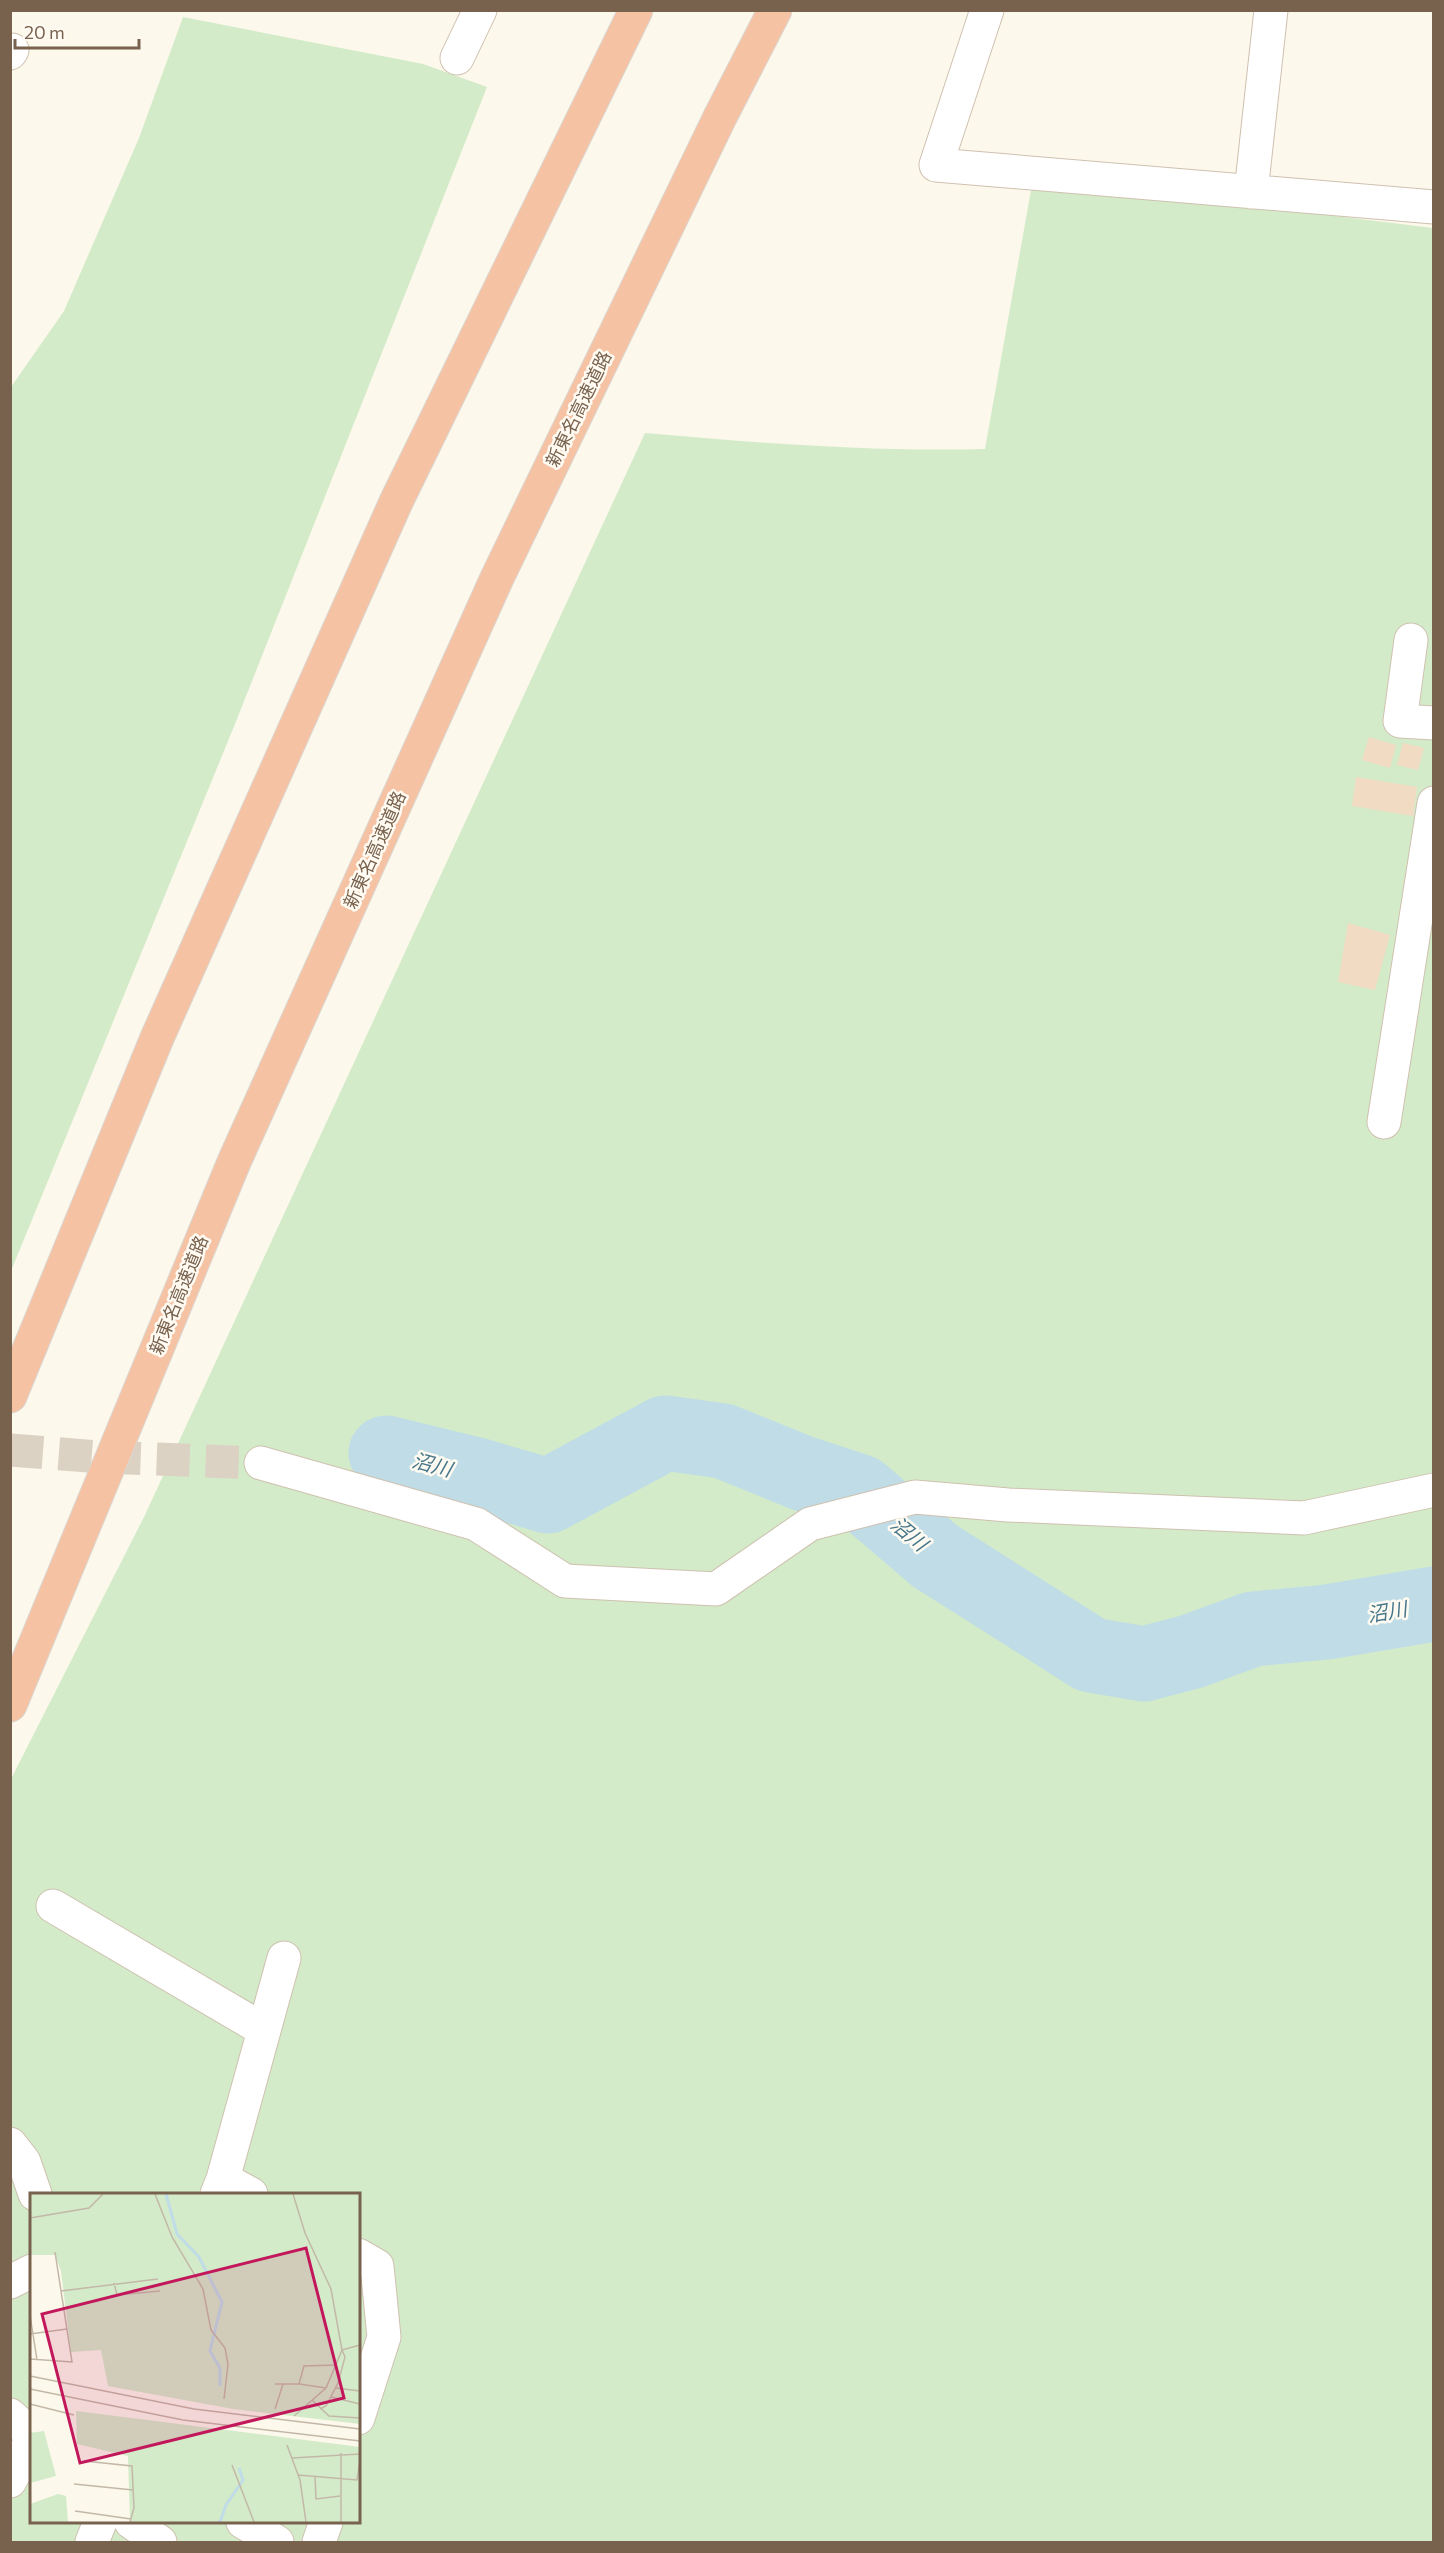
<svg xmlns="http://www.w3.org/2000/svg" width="1444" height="2553" viewBox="0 0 1444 2553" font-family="Commissioner,'Noto Sans JP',sans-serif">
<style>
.green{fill:#d3ebc9;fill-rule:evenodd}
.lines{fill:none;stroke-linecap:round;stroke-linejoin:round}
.river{stroke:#bfdce7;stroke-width:75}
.building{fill:#f2dbc3}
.minor-tunnel{stroke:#dbd2c4;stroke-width:33;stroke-dasharray:33 16;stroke-linecap:butt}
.minor-casing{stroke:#cfc1b0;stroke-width:35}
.highway-casing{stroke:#dcd6d1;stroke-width:35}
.minor{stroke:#fff;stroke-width:33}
.highway{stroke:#f5c3a4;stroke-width:33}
.labels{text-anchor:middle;stroke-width:5;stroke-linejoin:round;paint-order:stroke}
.street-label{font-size:18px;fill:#78624e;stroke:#fffbf2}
.water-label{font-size:20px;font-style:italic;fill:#47778b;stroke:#fffbf2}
.inset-river{fill:none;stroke:#bfdce7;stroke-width:3}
.inset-road{fill:none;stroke:#c3b8a7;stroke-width:1.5}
.view{fill:#c2185b;fill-opacity:0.15;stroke:#c2185b;stroke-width:3}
.inset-edge{fill:none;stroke:#78624e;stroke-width:3}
</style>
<rect width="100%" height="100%" fill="#fcf8eb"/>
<path class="green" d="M 183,17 L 423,64 L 487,87 L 235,724 L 11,1271 L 11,387 L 64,311 L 139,138 Z
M 1033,179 L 1433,228 L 1433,2542 L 11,2542 L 11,1779 L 144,1517 L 645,433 C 757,443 872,452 985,449 ZM 32,2194 L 358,2194 L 358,2522 L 32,2522 Z"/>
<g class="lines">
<path class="river" d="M 386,1453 L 480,1476 L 548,1496 L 665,1433 L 723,1441 L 802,1473 L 860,1492 L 935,1556 L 1091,1655 L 1144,1664 L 1190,1652 L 1253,1629 L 1327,1622 L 1434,1604"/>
</g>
<path class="building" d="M 1369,737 L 1396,745 L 1390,768 L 1362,760 Z
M 1403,743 L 1424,748 L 1418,770 L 1397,765 Z
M 1356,777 L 1417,787 L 1413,816 L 1352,806 Z
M 1348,923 L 1390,935 L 1375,990 L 1338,982 Z"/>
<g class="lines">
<path class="minor-tunnel" d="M 10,1450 L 100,1457 L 261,1463"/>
<defs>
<path id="minor" d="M 987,10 L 936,165 L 1434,207
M 10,53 L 12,50
M 457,58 L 480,10
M 1251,192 L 1271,10
M 1411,640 L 1400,721 L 1434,723
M 1384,1122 L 1434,803
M 261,1463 L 476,1524 L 565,1581 L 716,1589 L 810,1524 L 915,1497 L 1008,1505 L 1304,1518 L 1434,1490
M 53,1906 L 264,2030
M 10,2144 L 24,2162 L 35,2194
M 223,2179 L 284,1958
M 217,2194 L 223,2179 L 251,2194
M 358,2255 L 377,2266 L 384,2337 L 358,2418
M 10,2282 L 32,2271
M 10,2415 L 32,2435
M 10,2481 L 32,2439
M 131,2522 L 160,2542
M 243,2522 L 277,2542
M 92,2542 L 100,2522
M 319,2542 L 326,2522"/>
<path id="highway" d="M 10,1396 L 157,1038 L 396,502 L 636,10
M 10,1705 L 234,1162 L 497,578 L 720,117 L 775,10"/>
</defs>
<use href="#minor" class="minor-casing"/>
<use href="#highway" class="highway-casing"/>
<use href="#minor" class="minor"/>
<use href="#highway" class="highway"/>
</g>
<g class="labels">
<g class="street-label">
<text transform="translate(579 409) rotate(-64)" y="6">新東名高速道路</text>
<text transform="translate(375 850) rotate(-66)" y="6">新東名高速道路</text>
<text transform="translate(179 1295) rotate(-68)" y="6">新東名高速道路</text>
</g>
<g class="water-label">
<text transform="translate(432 1465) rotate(15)" y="7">沼川</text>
<text transform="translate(909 1534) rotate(40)" y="7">沼川</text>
<text transform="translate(1387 1612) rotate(-10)" y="7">沼川</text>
</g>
</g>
<g transform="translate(30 2193)">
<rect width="330" height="330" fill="#fcf8eb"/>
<path d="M 0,1 L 330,1 L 330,231 L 203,216 L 78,193 L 71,157 L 41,159 L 31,78 L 25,62 L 0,62 ZM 46,218 L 330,254 L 330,329 L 100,329 L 98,263 L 47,251 ZM 14,238 L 26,283 L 0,290 L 0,240 ZM 28,301 L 36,303 L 38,329 L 0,329 L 0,311 Z" fill="#d3ebc9"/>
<path class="inset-river" d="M 136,1 L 147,41 L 169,64 L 192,109 L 180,158 L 190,175 L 190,193M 190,329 L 196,312 L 213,287 L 209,275"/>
<path class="inset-road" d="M 125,1 L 142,44 L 173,96 L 181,137 L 195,155 L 198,171 L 194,206M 263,1 L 275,40 L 301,96 L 312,157 L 296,195 L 264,223M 0,25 L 59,15 L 73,1M 84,90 L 87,102 L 130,98M 31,98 L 128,86M 0,122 L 7,167M 0,141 L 37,136M 0,166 L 42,169 L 25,59M 0,183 L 164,216 L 330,236M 245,191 L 269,191M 296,195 L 269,191 L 274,173 L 307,172M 306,195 L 330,198M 0,196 L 153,227 L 330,248M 301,204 L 330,211M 282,207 L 299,223 L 330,225M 0,211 L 44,222M 245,216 L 253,191M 290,216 L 296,213 L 308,190 L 315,164 L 312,157 L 330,152M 257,252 L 270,287 L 276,329M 262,265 L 330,261M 54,268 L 102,273 L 104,315 L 100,329M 202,272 L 224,329M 268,282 L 327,287 L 330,267M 285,283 L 286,306 L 310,303M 44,291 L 103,297M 45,318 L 101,326M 311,329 L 311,260"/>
<path class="view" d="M 276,55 L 314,205 L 50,270 L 12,121 Z"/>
<rect width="330" height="330" class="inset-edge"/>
</g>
<rect width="1444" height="2553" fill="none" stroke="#78624e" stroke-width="24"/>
<path d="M15 39v9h124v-9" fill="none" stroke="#78624e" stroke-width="3"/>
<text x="24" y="39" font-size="18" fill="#78624e" stroke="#fffbf2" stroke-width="4.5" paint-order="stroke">20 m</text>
</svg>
